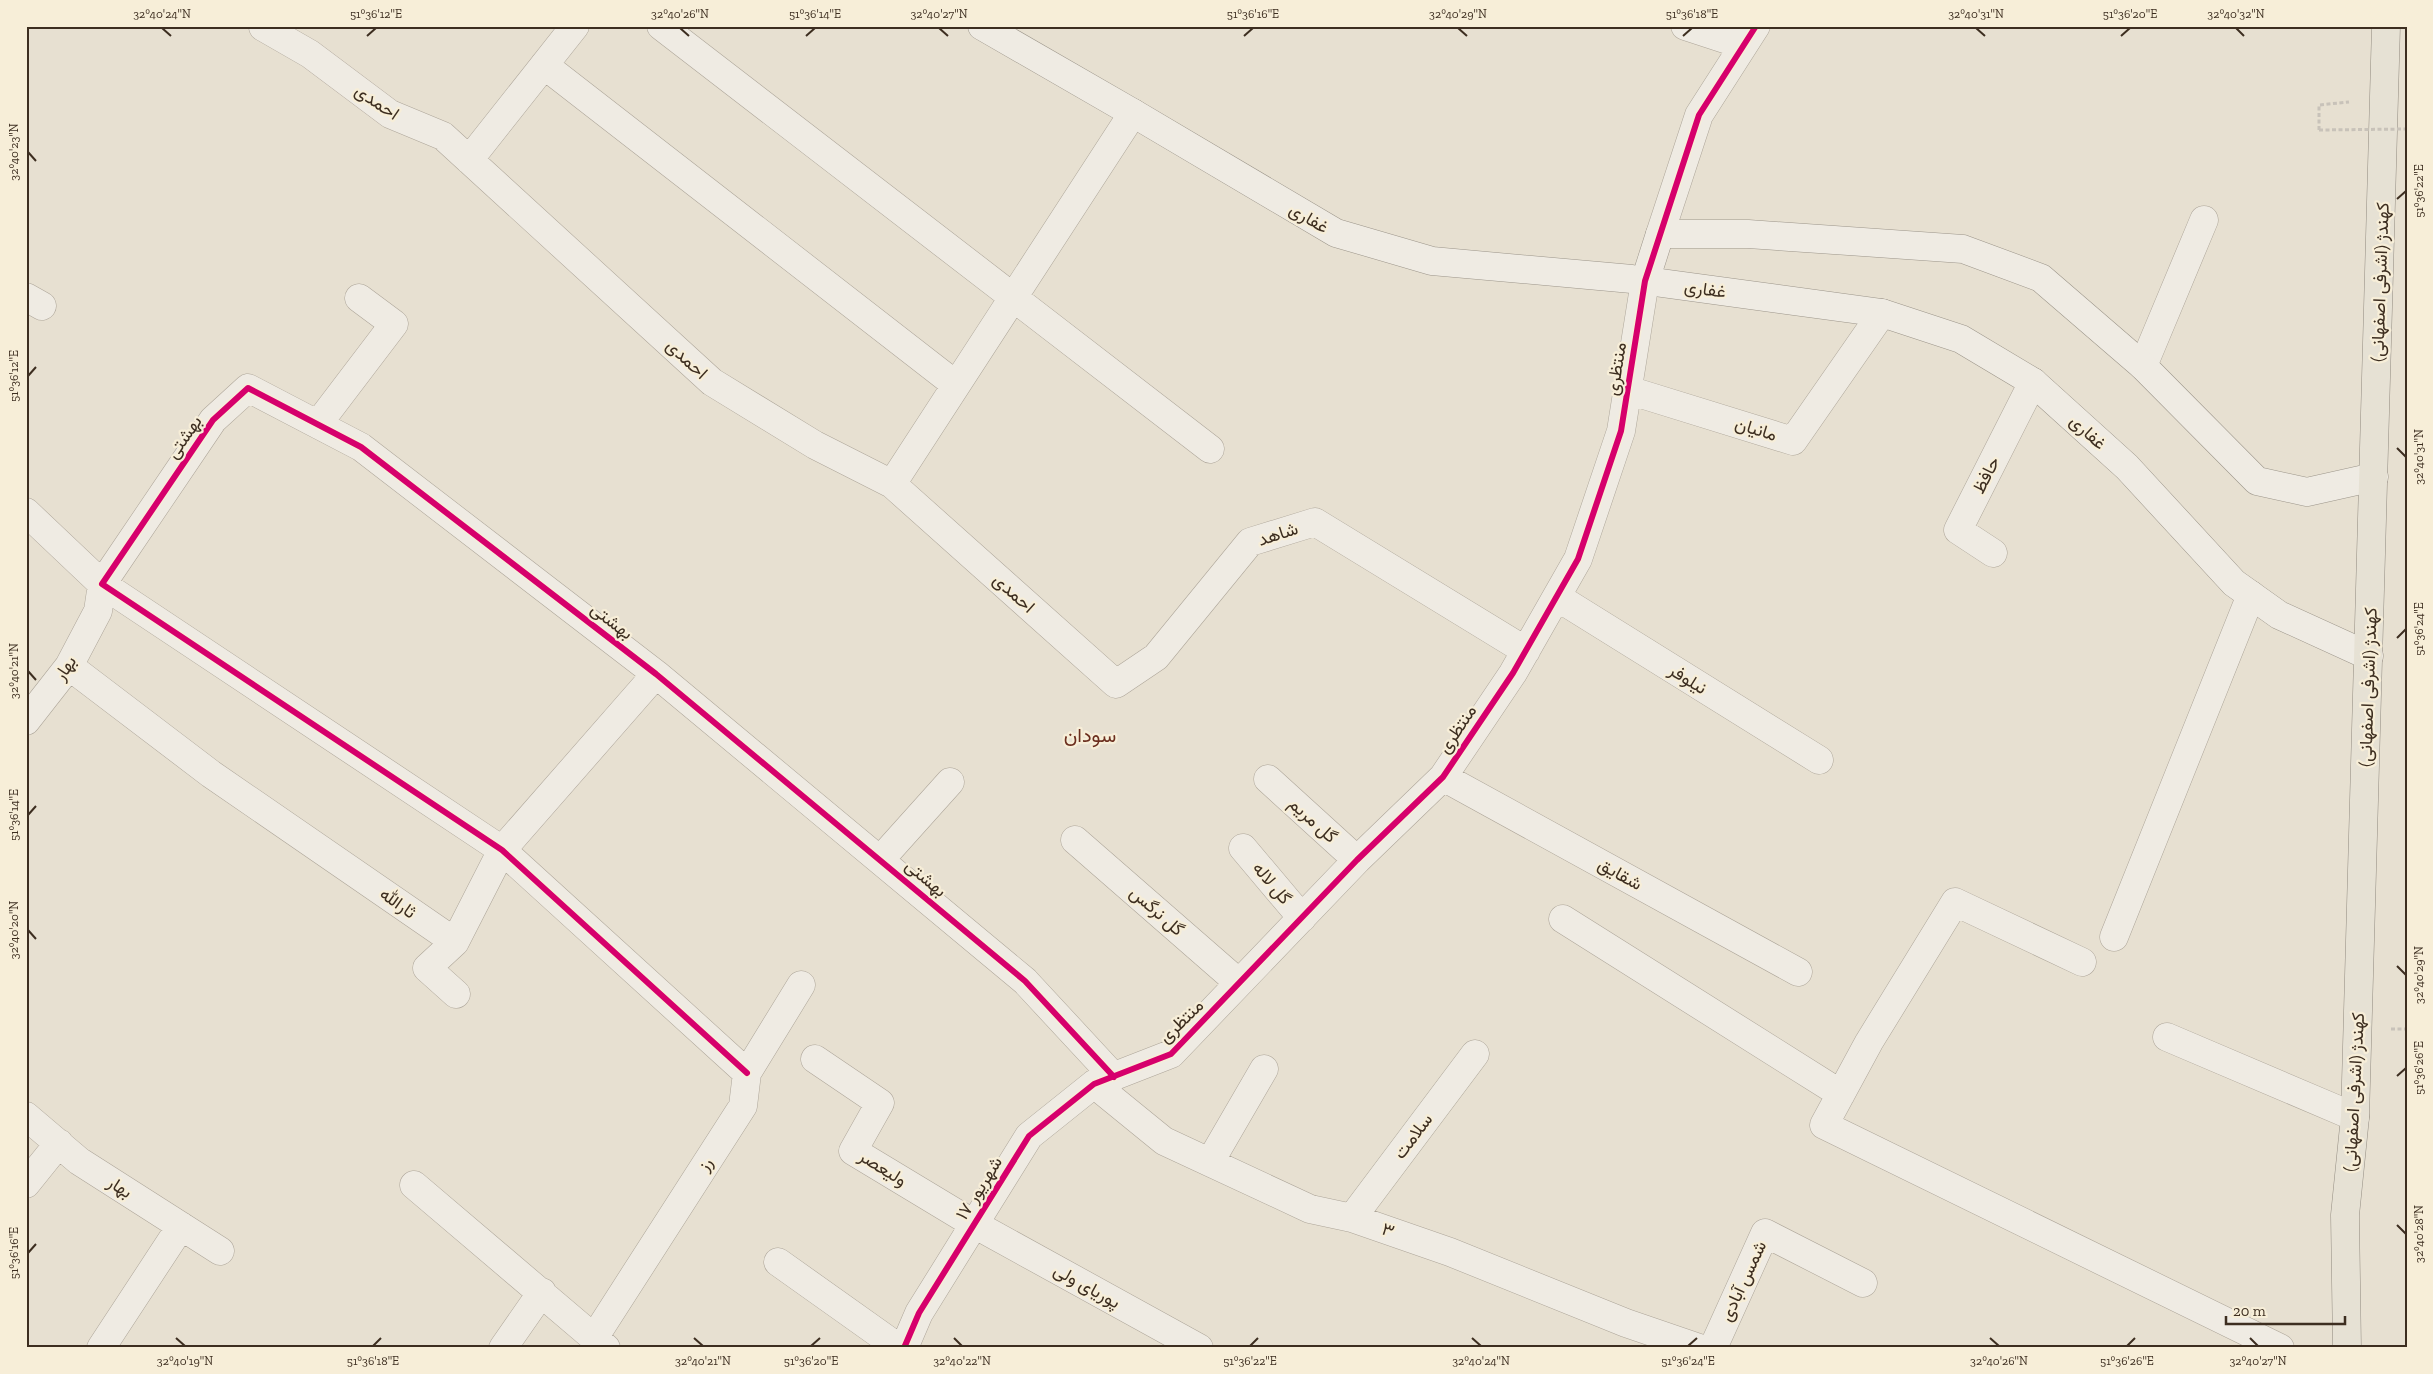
<svg xmlns="http://www.w3.org/2000/svg" width="2433" height="1374" viewBox="0 0 2433 1374" font-family="'Zilla Slab',Vazirmatn,serif">
<style>
.lines{fill:none;stroke-linecap:round;stroke-linejoin:round}
.street-casing{stroke:#ada599;stroke-width:29}
.secondary-casing{stroke:#9c958a;stroke-width:29}
.primary-casing{stroke:#928b80;stroke-width:29}
.path{stroke:#c8c2b9;stroke-width:3;stroke-dasharray:4 2.5;stroke-linecap:butt}
.street{stroke:#efebe3;stroke-width:28}
.secondary{stroke:#efebe3;stroke-width:28}
.primary{stroke:#e6e1d4;stroke-width:28}
.path-bridge{stroke:#c8c2b9;stroke-width:3;stroke-dasharray:4 2.5;stroke-linecap:butt}
.cycleway-casing{stroke:#f7eed8;stroke-width:9}
.cycleway{stroke:#d6006c;stroke-width:6}
.ticks{fill:none;stroke:#3d2e20;stroke-width:2}
.labels{text-anchor:middle;stroke-width:4.5;stroke-linejoin:round;paint-order:stroke}
.street-label{font-size:18px;fill:#3d2e20;stroke:#f7eed8}
.quarter-label{font-size:20px;fill:#6b2e1e;stroke:#f7eed8}
.neatline{fill:none;stroke:#3d2e20;stroke-width:2}
.ticks-label{font-size:12px;text-anchor:middle;fill:#3d2e20}
</style>
<rect width="100%" height="100%" fill="#e7e0d1"/>
<g class="lines">
<defs>
<path id="street" d="M 661,26 L 1210,449
M 1685,26 L 1743,45
M 263,27 L 310,54 L 390,114 L 443,136 L 712,382 L 815,445 L 892,484 L 1116,684 L 1156,657 L 1250,542 L 1315,522 L 1526,651
M 544,65 L 956,385
M 469,160 L 575,26
M 1660,234 L 1699,115 L 1756,26
M 26,297 L 42,306
M 2143,366 L 2204,220
M 1628,390 L 1793,441 L 1882,313
M 318,424 L 394,324 L 359,298
M 892,484 L 1133,113
M 26,512 L 102,584 L 98,611 L 69,666 L 26,721
M 1993,553 L 1958,530 L 2033,382
M 1557,597 L 1819,760
M 69,666 L 211,774 L 455,942 L 502,850 L 656,674
M 1443,777 L 1798,972
M 1268,779 L 1357,860
M 1075,840 L 1239,983
M 1243,848 L 1302,918
M 880,860 L 950,782
M 1563,919 L 1841,1094
M 2114,937 L 2251,595
M 455,942 L 427,968 L 456,994
M 2082,962 L 1955,902 L 1869,1042 L 1824,1125 L 2280,1348
M 2167,1037 L 2355,1117
M 815,1059 L 880,1103 L 853,1151 L 974,1224 L 1199,1348
M 747,1073 L 502,850 L 102,584 L 213,420 L 248,388 L 361,447 L 656,674 L 1025,981 L 1114,1077
M 1094,1084 L 1164,1141 L 1310,1209 L 1352,1218 L 1450,1252 L 1626,1323 L 1699,1348
M 26,1116 L 79,1161 L 220,1251
M 1210,1162 L 1264,1069
M 26,1184 L 59,1143
M 414,1185 L 594,1338
M 1352,1218 L 1475,1054
M 778,1262 L 899,1348
M 101,1348 L 181,1226
M 503,1348 L 542,1292
M 606,1348 L 594,1338 L 743,1106 L 747,1073 L 801,985
M 904,1348 L 919,1313 L 1029,1136 L 1094,1084 L 1171,1054 L 1357,860 L 1443,777 L 1513,673 L 1578,559 L 1621,431 L 1645,281
M 1713,1348 L 1765,1233 L 1863,1283"/>
<path id="secondary" d="M 982,26 L 1133,113 L 1336,233 L 1432,261 L 1632,279 L 1882,313 L 1961,339 L 2033,382 L 2127,467 L 2234,583 L 2279,615 L 2369,656
M 1645,281 L 1660,234 L 1748,234 L 1963,249 L 2041,278 L 2143,366 L 2257,481 L 2307,492 L 2374,477"/>
<path id="primary" d="M 2347,1348 L 2345,1215 L 2355,1117 L 2386,26"/>
</defs>
<use href="#street" class="street-casing"/>
<use href="#secondary" class="secondary-casing"/>
<use href="#primary" class="primary-casing"/>
<path class="path" d="M 2319,130 L 2319,105 L 2349,102
M 2391,1029 L 2407,1029"/>
<use href="#street" class="street"/>
<use href="#secondary" class="secondary"/>
<use href="#primary" class="primary"/>
<path class="path-bridge" d="M 2319,130 L 2407,129"/>
<defs>
<path id="cycleway" d="M 747,1073 L 502,850 L 102,584 L 213,420 L 248,388 L 361,447 L 656,674 L 1025,981 L 1114,1077
M 904,1348 L 919,1313 L 1029,1136 L 1094,1084 L 1171,1054 L 1357,860 L 1443,777 L 1513,673 L 1578,559 L 1621,431 L 1645,281 L 1699,115 L 1756,26"/>
</defs>
<use href="#cycleway" class="cycleway-casing"/>
<use href="#cycleway" class="cycleway"/>
</g>
<path class="ticks" d="M 162,28 L 171,36M 680,28 L 689,36M 939,28 L 948,36M 1458,28 L 1467,36M 1976,28 L 1985,36M 2236,28 L 2244,36M 367,36 L 376,28M 806,36 L 815,28M 1244,36 L 1253,28M 1683,36 L 1692,28M 2121,36 L 2130,28M 28,152 L 36,161M 2397,199 L 2406,191M 28,376 L 36,367M 2397,448 L 2406,457M 2397,638 L 2406,629M 28,671 L 36,680M 28,815 L 36,806M 28,930 L 36,939M 2397,966 L 2406,975M 2397,1076 L 2406,1068M 2397,1225 L 2406,1234M 28,1253 L 36,1244M 176,1338 L 185,1346M 694,1338 L 703,1346M 954,1338 L 962,1346M 1472,1338 L 1481,1346M 1990,1338 L 1999,1346M 2250,1338 L 2258,1346M 373,1346 L 381,1338M 811,1346 L 820,1338M 1250,1346 L 1258,1338M 1688,1346 L 1697,1338M 2127,1346 L 2135,1338"/>
<g class="labels">
<g class="street-label">
<text transform="translate(377 102) rotate(34)" y="6">احمدی</text>
<text transform="translate(1309 218) rotate(30)" y="6">غفاری</text>
<text transform="translate(2380 282) rotate(-88)" y="6">کهندژ (اشرفی اصفهانی)</text>
<text transform="translate(1705 289) rotate(8)" y="6">غفاری</text>
<text transform="translate(687 359) rotate(43)" y="6">احمدی</text>
<text transform="translate(1616 369) rotate(-81)" y="6">منتظری</text>
<text transform="translate(1756 429) rotate(17)" y="6">مانیان</text>
<text transform="translate(2088 432) rotate(42)" y="6">غفاری</text>
<text transform="translate(184 437) rotate(-55)" y="6">بهشتی</text>
<text transform="translate(1986 475) rotate(-63)" y="6">حافظ</text>
<text transform="translate(1278 534) rotate(-18)" y="6">شاهد</text>
<text transform="translate(1014 593) rotate(42)" y="6">احمدی</text>
<text transform="translate(612 621) rotate(38)" y="6">بهشتی</text>
<text transform="translate(65 668) rotate(-56)" y="6">بهار</text>
<text transform="translate(1688 679) rotate(32)" y="6">نیلوفر</text>
<text transform="translate(2368 687) rotate(-88)" y="6">کهندژ (اشرفی اصفهانی)</text>
<text transform="translate(1457 729) rotate(-56)" y="6">منتظری</text>
<text transform="translate(1313 820) rotate(42)" y="6">گل مریم</text>
<text transform="translate(1620 874) rotate(29)" y="6">شقایق</text>
<text transform="translate(926 878) rotate(40)" y="6">بهشتی</text>
<text transform="translate(1272 883) rotate(50)" y="6">گل لاله</text>
<text transform="translate(398 903) rotate(35)" y="6">ثارالله</text>
<text transform="translate(1157 911) rotate(41)" y="6">گل نرگس</text>
<text transform="translate(1181 1021) rotate(-44)" y="6">منتظری</text>
<text transform="translate(2354 1092) rotate(-87)" y="6">کهندژ (اشرفی اصفهانی)</text>
<text transform="translate(1413 1136) rotate(-53)" y="6">سلامت</text>
<text transform="translate(705 1164) rotate(-57)" y="6">رز</text>
<text transform="translate(883 1168) rotate(32)" y="6">ولیعصر</text>
<text transform="translate(120 1187) rotate(33)" y="6">بهار</text>
<text transform="translate(979 1188) rotate(-58)" y="6">۱۷ شهریور</text>
<text transform="translate(1388 1230) rotate(19)" y="6">۳</text>
<text transform="translate(1743 1281) rotate(-65)" y="6">شمس آبادی</text>
<text transform="translate(1087 1286) rotate(29)" y="6">پوریای ولی</text>
</g>
<g class="quarter-label">
<text x="1090" y="742">سودان</text>
</g>
</g>
<rect width="2433" height="1374" fill="none" stroke="#f7eed8" stroke-width="55"/>
<path d="M2226 1316v8h119v-8" fill="none" stroke="#3d2e20" stroke-width="2.5"/>
<text x="2233" y="1316" font-size="15" fill="#3d2e20" stroke="#f7eed8" stroke-width="4" paint-order="stroke">20 m</text>
<rect x="28" y="28" width="2378" height="1318" class="neatline"/>
<g class="ticks-label">
<text x="162" y="18">32°40'24"N</text>
<text x="376" y="18">51°36'12"E</text>
<text x="680" y="18">32°40'26"N</text>
<text x="815" y="18">51°36'14"E</text>
<text x="939" y="18">32°40'27"N</text>
<text x="1253" y="18">51°36'16"E</text>
<text x="1458" y="18">32°40'29"N</text>
<text x="1692" y="18">51°36'18"E</text>
<text x="1976" y="18">32°40'31"N</text>
<text x="2130" y="18">51°36'20"E</text>
<text x="2236" y="18">32°40'32"N</text>
<text transform="translate(14 152) rotate(-90)" y="4">32°40'23"N</text>
<text transform="translate(2419 191) rotate(-90)" y="4">51°36'22"E</text>
<text transform="translate(14 376) rotate(-90)" y="4">51°36'12"E</text>
<text transform="translate(2419 457) rotate(-90)" y="4">32°40'31"N</text>
<text transform="translate(2419 629) rotate(-90)" y="4">51°36'24"E</text>
<text transform="translate(14 671) rotate(-90)" y="4">32°40'21"N</text>
<text transform="translate(14 815) rotate(-90)" y="4">51°36'14"E</text>
<text transform="translate(14 930) rotate(-90)" y="4">32°40'20"N</text>
<text transform="translate(2419 975) rotate(-90)" y="4">32°40'29"N</text>
<text transform="translate(2419 1068) rotate(-90)" y="4">51°36'26"E</text>
<text transform="translate(2419 1234) rotate(-90)" y="4">32°40'28"N</text>
<text transform="translate(14 1253) rotate(-90)" y="4">51°36'16"E</text>
<text x="185" y="1365">32°40'19"N</text>
<text x="373" y="1365">51°36'18"E</text>
<text x="703" y="1365">32°40'21"N</text>
<text x="811" y="1365">51°36'20"E</text>
<text x="962" y="1365">32°40'22"N</text>
<text x="1250" y="1365">51°36'22"E</text>
<text x="1481" y="1365">32°40'24"N</text>
<text x="1688" y="1365">51°36'24"E</text>
<text x="1999" y="1365">32°40'26"N</text>
<text x="2127" y="1365">51°36'26"E</text>
<text x="2258" y="1365">32°40'27"N</text>
</g>
</svg>
